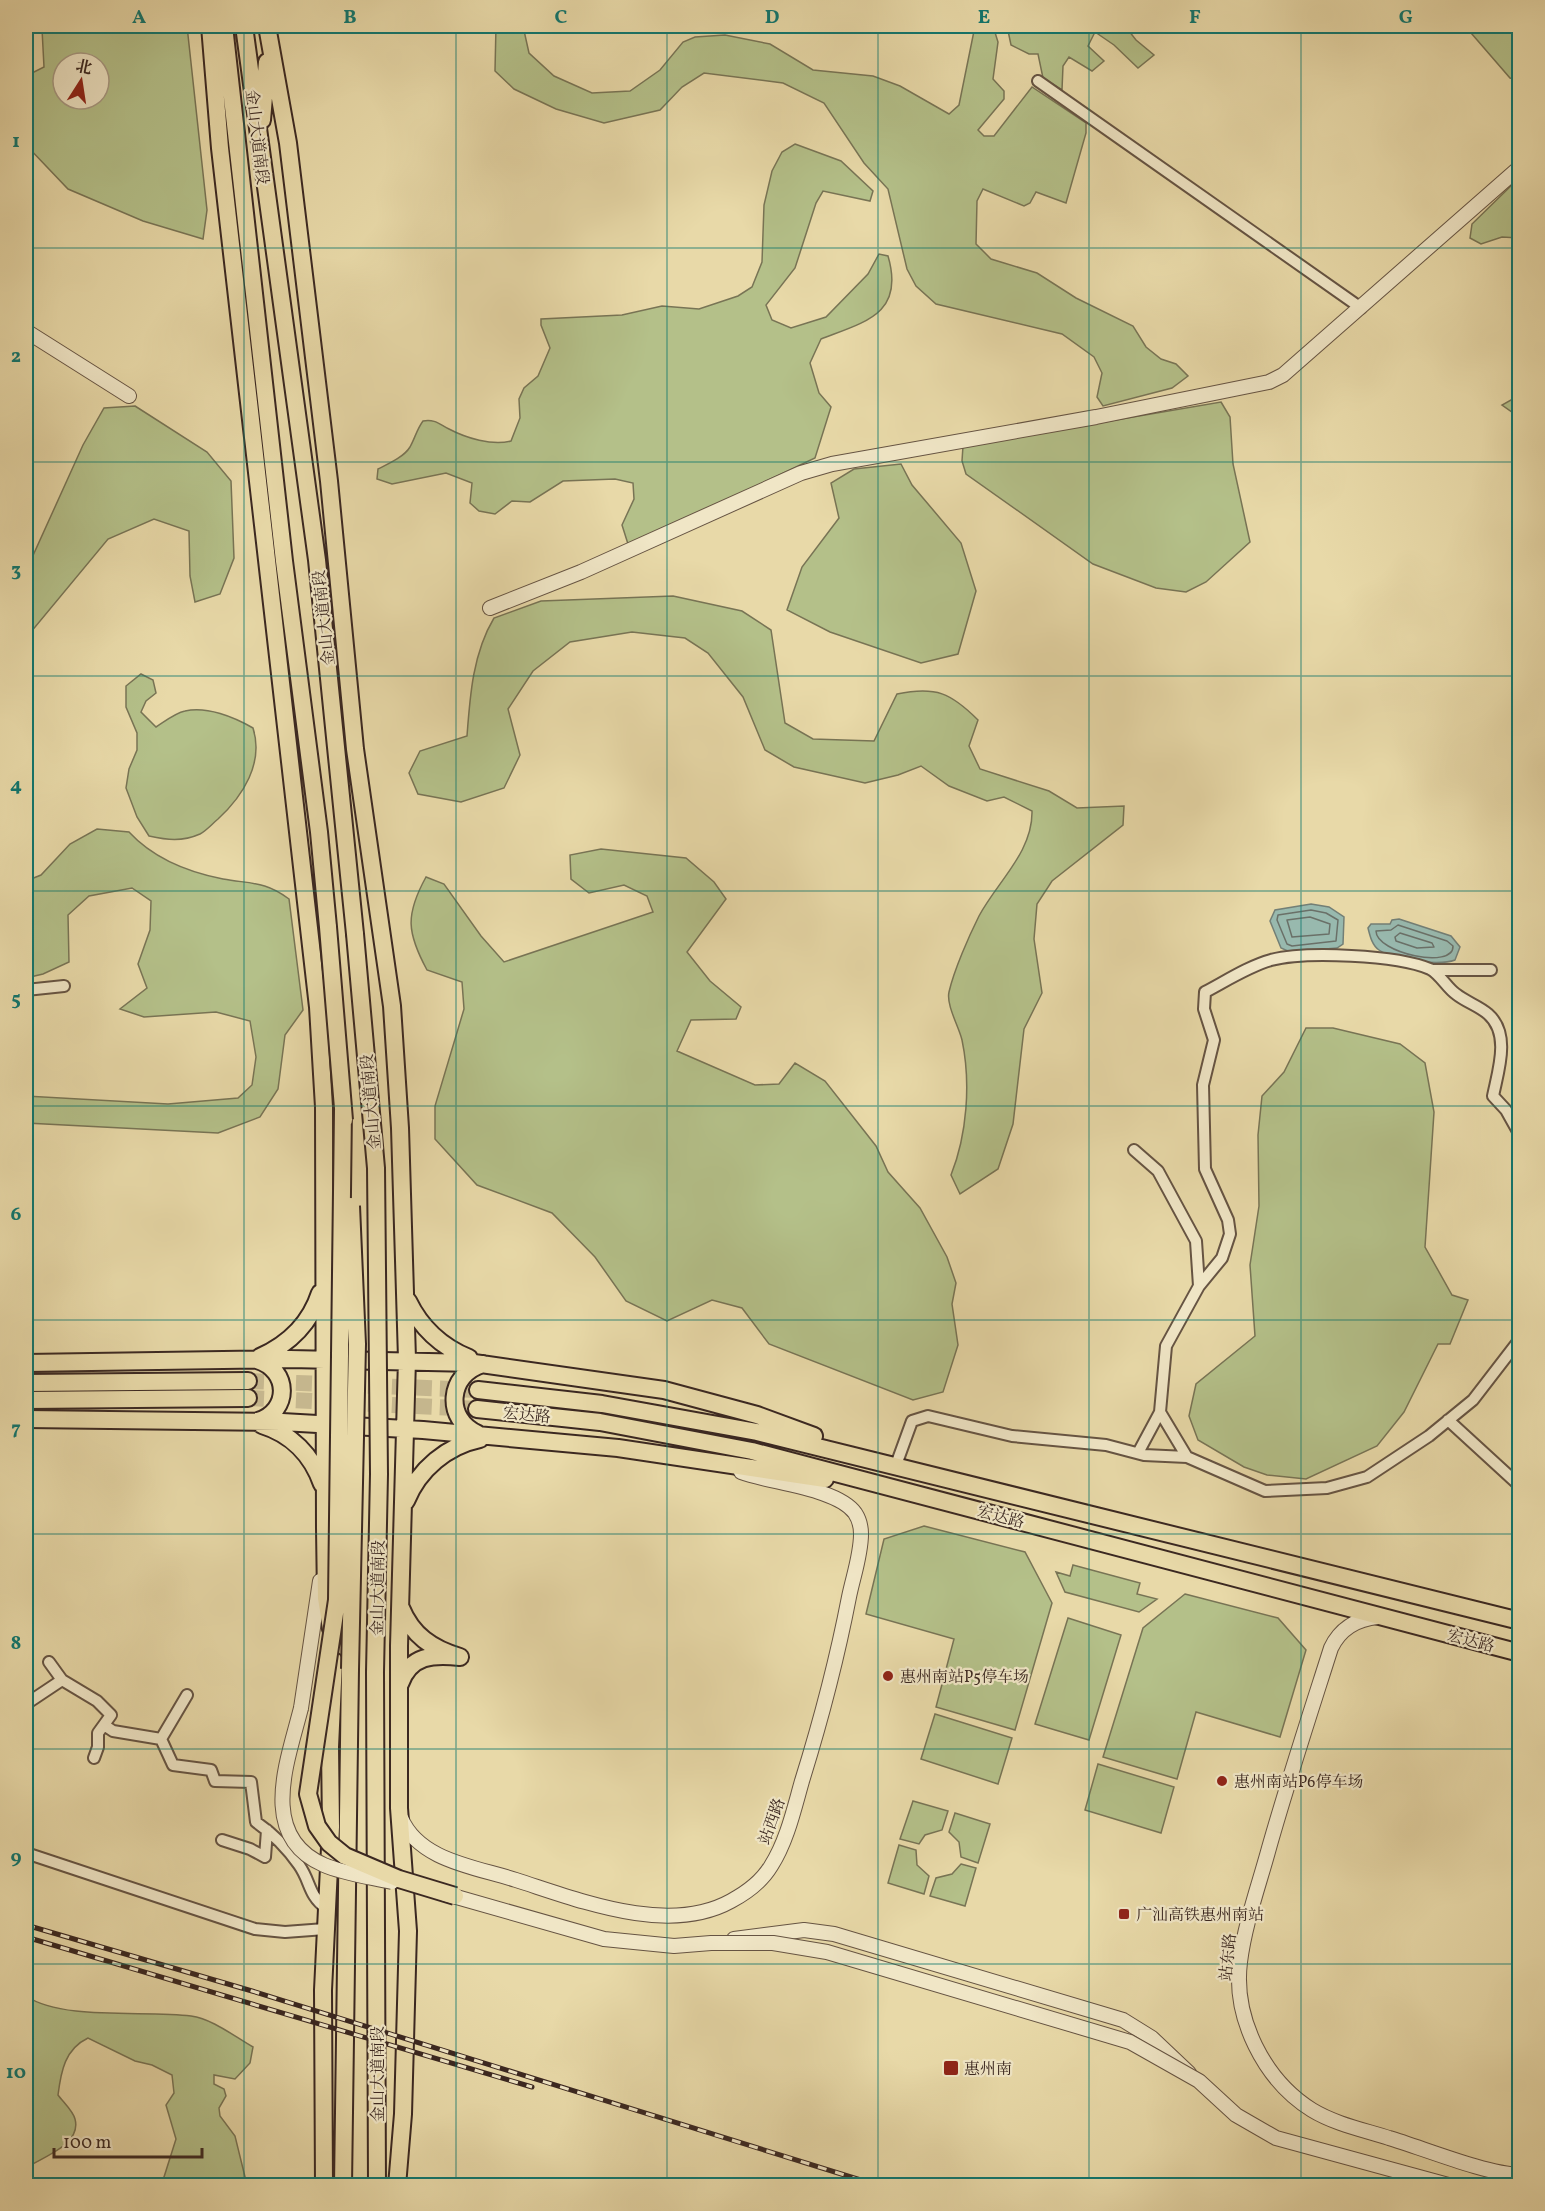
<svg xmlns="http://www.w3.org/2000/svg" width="1545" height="2211" viewBox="0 0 1545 2211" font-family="Vollkorn,'Noto Serif SC',serif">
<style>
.green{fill:#b4c089;stroke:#787455;stroke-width:1.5;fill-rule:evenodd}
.water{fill:#98b9ae;stroke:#737f76;stroke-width:1.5}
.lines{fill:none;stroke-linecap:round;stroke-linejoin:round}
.shore{stroke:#6a7068;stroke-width:1.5}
.primary-tunnel{stroke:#c5b68d;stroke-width:16;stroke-dasharray:16 8;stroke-linecap:butt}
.minor-casing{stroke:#665443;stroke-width:14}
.tertiary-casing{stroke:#665443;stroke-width:16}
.primary-casing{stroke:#3b2821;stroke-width:20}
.minor{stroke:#f0e6c6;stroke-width:10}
.tertiary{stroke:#f0e6c6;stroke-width:14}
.primary{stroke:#e8d9a8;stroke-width:16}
.rail-casing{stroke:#3b2821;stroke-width:5}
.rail{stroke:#f0e6c6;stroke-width:3;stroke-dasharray:9;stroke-linecap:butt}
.tertiary-bridge-casing{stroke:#665443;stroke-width:16;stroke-linecap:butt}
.primary-bridge-casing{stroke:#3b2821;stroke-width:20;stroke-linecap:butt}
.tertiary-bridge{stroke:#f0e6c6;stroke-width:14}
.primary-bridge{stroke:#e8d9a8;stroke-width:16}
.grid{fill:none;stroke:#0f766e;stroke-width:1.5;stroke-opacity:0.55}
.poi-dot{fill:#8f2418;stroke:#f0e6c6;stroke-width:2}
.labels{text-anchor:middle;stroke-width:4.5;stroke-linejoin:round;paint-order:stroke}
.street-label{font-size:16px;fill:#3b2821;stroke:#f0e6c6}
.poi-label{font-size:16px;fill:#3b2821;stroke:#f0e6c6;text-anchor:start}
.neatline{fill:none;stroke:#0f766e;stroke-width:2}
.grid-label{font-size:20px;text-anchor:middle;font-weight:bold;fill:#0f766e}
</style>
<rect width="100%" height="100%" fill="#e8d9a8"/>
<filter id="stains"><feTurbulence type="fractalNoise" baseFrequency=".00333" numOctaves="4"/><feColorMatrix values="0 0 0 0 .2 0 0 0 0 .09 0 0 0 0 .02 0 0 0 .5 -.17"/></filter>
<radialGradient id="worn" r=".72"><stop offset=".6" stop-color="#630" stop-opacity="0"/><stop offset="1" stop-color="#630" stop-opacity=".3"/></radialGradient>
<path class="green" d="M 26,26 L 187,26 L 207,210 L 203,239 L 143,221 L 68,189 L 26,145 L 26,76 L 44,67 L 42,29 ZM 63,63 L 99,63 L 99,99 L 63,99 Z
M 496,26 L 523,26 L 529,53 L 554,76 L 592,93 L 630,91 L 660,70 L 683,42 L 695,37 L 725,35 L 770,44 L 813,70 L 873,76 L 900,86 L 949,114 L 959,105 L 975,26 L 993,26 L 998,42 L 993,79 L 1004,91 L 1004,99 L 978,130 L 984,136 L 994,136 L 1032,87 L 1086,123 L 1086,133 L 1066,203 L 1036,192 L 1030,203 L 1024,206 L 983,189 L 977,201 L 976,244 L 991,259 L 1037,273 L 1076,298 L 1133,326 L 1146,347 L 1161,359 L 1176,364 L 1188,376 L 1172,388 L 1103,406 L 1097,397 L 1102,373 L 1094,357 L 1062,334 L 936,304 L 916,286 L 907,269 L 888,189 L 864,163 L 824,103 L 783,83 L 704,73 L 682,87 L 660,110 L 604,123 L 556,109 L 514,89 L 495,71 Z
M 1007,26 L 1125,26 L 1136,40 L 1154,55 L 1138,68 L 1114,45 L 1095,32 L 1088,46 L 1104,61 L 1092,71 L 1069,57 L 1063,66 L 1062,90 L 1043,78 L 1038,54 L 1029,54 L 1011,45 Z
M 1465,26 L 1519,26 L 1519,80 L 1510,78 Z
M 795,144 L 841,161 L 873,191 L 870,201 L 823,191 L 816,203 L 795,268 L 766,305 L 772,320 L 791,328 L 826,317 L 868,274 L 879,254 L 888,256 C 905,314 865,322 821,339 L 810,363 L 819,393 L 831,407 L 815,458 L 634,544 L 628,544 L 622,525 L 634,499 L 633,483 L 615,479 L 563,481 L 530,502 L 512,501 L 495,514 L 479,511 L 470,503 L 472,483 L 446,473 L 392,484 L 377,479 L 378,469 C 388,464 404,457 410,447 C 415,438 417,429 423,421 C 435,419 439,424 449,429 C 466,438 492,446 511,441 L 520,418 L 519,399 L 524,388 L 538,376 L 550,348 L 541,325 L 541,319 L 622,315 L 662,306 L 699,309 L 738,296 L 752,287 L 762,262 L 764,205 L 772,171 L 782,152 Z
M 1519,178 L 1519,238 L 1502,237 L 1481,244 L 1470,238 L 1472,224 Z
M 1518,396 L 1519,396 L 1519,417 L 1502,405 Z
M 1221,402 L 1230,417 L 1233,464 L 1250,542 L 1206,582 L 1186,592 L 1156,588 L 1093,564 L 966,474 L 962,461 L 963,446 Z
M 135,406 L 207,452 L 231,481 L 234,558 L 220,594 L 195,602 L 190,576 L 189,531 L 154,519 L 108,539 L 26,638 L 26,571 L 83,445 L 104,408 Z
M 901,464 L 912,485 L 961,543 L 976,591 L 958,654 L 921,663 L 830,632 L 787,610 L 802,567 L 839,518 L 831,483 L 854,469 Z
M 673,596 L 742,611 L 771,630 L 785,723 L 813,739 L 874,741 L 897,694 C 936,686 951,693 978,720 L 969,746 L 980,769 L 1049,791 L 1077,808 L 1124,806 L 1123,825 L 1052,881 L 1037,904 L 1034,939 L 1042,993 L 1024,1029 L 1013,1124 L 998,1169 L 960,1194 L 951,1175 C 967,1135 971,1083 962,1040 C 959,1027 946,1005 949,992 C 954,970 969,936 979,916 C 997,882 1033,852 1032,811 L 1004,797 L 987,801 L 949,786 L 921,766 L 898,775 L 865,783 L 794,767 L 765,750 L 743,697 L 708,653 L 685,638 L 632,632 L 570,642 L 533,671 L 508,709 L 520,755 L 504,788 L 461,802 L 418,794 L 409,773 L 420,751 L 467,736 C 470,695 473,653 494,618 L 541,601 Z
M 141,674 L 153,680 L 156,693 L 146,701 L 141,712 L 156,727 C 164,722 175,713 185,711 C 207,706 234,717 253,728 C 264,763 243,796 218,819 C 212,824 206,831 200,834 C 182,842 167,840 149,836 L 137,817 L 126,788 L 129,769 L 137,750 L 137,733 L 126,707 L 126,686 Z
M 97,829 L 129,832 C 154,859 187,872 223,879 C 251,884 265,881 289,899 L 303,1010 L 285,1035 L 278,1089 L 260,1117 L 218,1133 L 26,1123 L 26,1096 L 168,1104 L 238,1098 L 252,1085 L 256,1057 L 250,1021 L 216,1012 L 144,1017 L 120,1009 L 147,988 L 138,964 L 150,930 L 151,901 L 132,888 L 89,896 L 68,915 L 69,962 L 43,974 L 26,978 L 26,881 L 41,875 L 70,844 Z
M 601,849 L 686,858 L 714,882 L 726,899 L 687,952 L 710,981 L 741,1007 L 736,1019 L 691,1020 L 677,1051 L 755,1085 L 779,1084 L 795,1063 L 825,1081 L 876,1146 L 888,1172 L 920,1208 L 947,1257 L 956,1283 L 952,1304 L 958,1345 L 943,1392 L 913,1400 L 769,1344 L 742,1308 L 712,1300 L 667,1321 L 626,1301 L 595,1257 L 552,1213 L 477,1185 L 435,1139 L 435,1106 L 464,1009 L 462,982 L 427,970 C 407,933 405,915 426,877 L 444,884 L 481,936 L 504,962 L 653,912 L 647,896 L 624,885 L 589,893 L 571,879 L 570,855 Z
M 1306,1028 L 1333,1028 L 1400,1044 L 1425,1063 L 1434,1112 L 1425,1247 L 1452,1295 L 1468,1300 L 1450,1344 L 1438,1344 L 1404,1412 L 1377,1446 L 1306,1479 L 1267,1475 L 1244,1467 L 1198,1440 L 1189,1416 L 1196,1384 L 1255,1336 L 1250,1265 L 1259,1206 L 1258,1135 L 1262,1096 L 1284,1072 Z
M 924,1526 L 1025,1552 L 1052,1603 L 1015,1730 L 936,1707 L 954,1639 L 866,1614 L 884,1539 Z
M 1073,1565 L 1140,1583 L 1137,1594 L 1157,1599 L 1139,1612 L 1065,1592 L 1056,1572 L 1070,1576 Z
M 1185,1594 L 1278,1618 L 1306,1650 L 1280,1737 L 1196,1712 L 1177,1779 L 1103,1757 L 1143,1628 Z
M 1068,1618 L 1121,1635 L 1089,1740 L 1035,1724 Z
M 935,1714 L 1012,1738 L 998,1784 L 921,1759 Z
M 1098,1764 L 1174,1787 L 1161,1833 L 1085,1810 Z
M 913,1801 L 948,1811 L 942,1830 L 925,1835 L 919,1844 L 900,1839 Z
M 955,1813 L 990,1824 L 978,1863 L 961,1857 L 959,1842 L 949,1832 Z
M 899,1845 L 916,1850 L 917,1865 L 929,1876 L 924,1894 L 888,1883 Z
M 961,1864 L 976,1868 L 965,1906 L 930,1896 L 936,1878 L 952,1874 Z
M 26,1996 C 63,2021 145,2010 191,2016 C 213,2019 235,2037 253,2047 L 250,2063 L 235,2079 L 214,2075 L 214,2084 L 224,2089 L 226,2096 L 219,2108 L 220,2116 L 235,2136 L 247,2185 L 157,2185 L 164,2177 L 176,2139 L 166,2105 L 174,2093 L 172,2075 L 152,2065 L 135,2061 L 88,2038 C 65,2049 61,2071 58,2095 C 63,2102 73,2111 75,2119 C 82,2145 42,2157 26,2168 Z"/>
<path class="water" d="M 1311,904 L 1329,907 L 1344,917 L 1343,944 L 1337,948 L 1290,952 L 1281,948 L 1270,921 L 1275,910 Z
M 1399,919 L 1451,936 L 1460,947 L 1455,960 C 1439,966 1393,960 1379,950 C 1372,945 1370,936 1368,928 L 1371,924 L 1390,924 L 1392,920 Z"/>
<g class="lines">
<path class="shore" d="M 1311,910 L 1326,913 L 1338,920 L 1336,941 L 1292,946 L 1287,944 L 1277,920 L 1278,915 Z
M 1310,917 L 1330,924 L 1329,934 L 1292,937 L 1287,920 Z
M 1398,925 L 1447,941 L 1453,946 C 1454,970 1376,953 1376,931 L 1391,930 Z
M 1400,933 L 1432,943 L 1434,947 L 1417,948 L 1396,941 L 1395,937 Z"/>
<path class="primary-tunnel" d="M 248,1381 L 478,1390
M 248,1398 L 477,1409"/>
<defs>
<path id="minor" d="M 1038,81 L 1361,308
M 1432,970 L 1491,970
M 26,990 L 64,986
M 1134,1150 L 1158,1171 L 1196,1241 L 1199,1286 L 1166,1346 L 1160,1412 L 1138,1453
M 1199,1286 L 1222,1258 L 1230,1234 L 1228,1220 L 1205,1169 L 1203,1085 L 1214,1040 L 1204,1009 L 1205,992 C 1226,981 1249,966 1271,960 C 1306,951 1397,955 1430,969 C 1440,974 1447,988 1456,994 C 1466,1002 1479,1006 1488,1014 C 1511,1034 1498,1071 1493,1096 L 1506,1110 L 1520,1135
M 1160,1412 L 1187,1457
M 1448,1420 L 1520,1486
M 896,1465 L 912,1421 L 928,1416 L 1012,1436 L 1106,1445 L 1144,1455 L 1187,1457 L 1265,1491 L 1327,1488 L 1367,1477 L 1429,1436 L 1473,1400 L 1520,1339
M 49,1662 L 62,1680
M 187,1695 L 161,1739 L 173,1765 L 211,1770 L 215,1781 L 251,1782 L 256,1822 C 272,1833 288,1849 299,1865 C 311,1882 308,1895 326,1908
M 26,1704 L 62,1680 L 97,1701 L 111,1715 L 98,1733 L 98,1747 L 94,1758
M 104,1725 L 113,1731 L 161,1739
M 222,1840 L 250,1849 L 265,1857 L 267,1830
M 26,1853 L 255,1929 L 285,1932 L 325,1929"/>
<path id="tertiary" d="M 26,331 L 129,396
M 490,608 L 581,572 L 801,473 L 832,464 L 1096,417 L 1269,382 L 1283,375 L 1520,167
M 1378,1617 C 1356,1619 1340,1629 1331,1648 C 1310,1714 1288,1781 1269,1848 C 1259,1885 1245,1923 1240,1962 C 1233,2018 1264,2080 1312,2110 C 1335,2124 1364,2130 1389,2138 C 1423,2148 1486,2174 1520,2175
M 301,1708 L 320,1581
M 401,1818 C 419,1861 476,1867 516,1880 C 579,1900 668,1936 731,1901 C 746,1893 762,1881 771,1866 C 787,1841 794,1809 802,1781 C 821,1720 837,1659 849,1597 C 853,1577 861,1555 861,1534 C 861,1527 859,1519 855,1513 C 837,1488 770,1483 741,1472
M 734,1939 L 804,1930 L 834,1934 L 1123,2020 L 1152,2038 L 1189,2073"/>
<path id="primary" d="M 210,26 L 220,148 L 318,1007 L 324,1107 L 325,1528 L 326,1598 L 331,1629
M 224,26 L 284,561 L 319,832 L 328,927
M 244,26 L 317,560 L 355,934
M 267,26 L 288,143 L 329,481 L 355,749 L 392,1006 L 400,1128 L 407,1359 L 399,1646 L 399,1808 L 408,1931 L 403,2114 L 397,2186
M 262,120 L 267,62
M 408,1301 C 421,1328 442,1347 469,1358
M 260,1357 C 289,1344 310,1324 320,1293
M 257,1360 C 290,1370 290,1411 258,1421
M 26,1363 L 290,1359 L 474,1363 L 664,1390 L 757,1415 L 814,1436
M 26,1383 L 248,1381
M 478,1390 L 602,1404 L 757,1432 L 1520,1621
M 26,1400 L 248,1398
M 477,1409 L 600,1422 L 752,1451 L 1520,1653
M 26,1419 L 282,1422 L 423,1430 L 618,1448 L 825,1479
M 262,1425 C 291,1434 312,1455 322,1484
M 478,1434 C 444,1419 448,1374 483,1364
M 406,1501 C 419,1469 447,1446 480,1439
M 375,1672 L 377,2186
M 400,1684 C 410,1655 433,1654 460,1657 C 432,1649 412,1635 401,1608
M 324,2186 L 323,1990 L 331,1827 L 330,1747 L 334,1661
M 343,2186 L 350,1669"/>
</defs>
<use href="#minor" class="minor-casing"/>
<use href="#tertiary" class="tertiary-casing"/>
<use href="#primary" class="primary-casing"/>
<use href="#minor" class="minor"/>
<use href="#tertiary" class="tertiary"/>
<use href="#primary" class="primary"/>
<defs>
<path id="rail" d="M 26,1925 L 252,1991 L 880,2186
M 26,1937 L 532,2087"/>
</defs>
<use href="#rail" class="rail-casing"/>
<use href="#rail" class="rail"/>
<defs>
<path id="tertiary-bridge" d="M 301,1708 C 288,1760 257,1836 324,1865 C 345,1874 370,1877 392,1882
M 446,1894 L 604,1939 L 674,1946 L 711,1943 L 773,1943 L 827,1952 L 1130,2042 L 1199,2081 L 1236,2115 L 1276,2138 L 1452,2186"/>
<path id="primary-bridge" d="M 328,927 L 344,1120
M 355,934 L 376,1168 L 379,1474 L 375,1672
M 343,1110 L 337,1600 L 308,1794 L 317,1826 L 329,1843 L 345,1856 L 399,1879 L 455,1896
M 350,1669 L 357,1344 L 351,1206"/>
</defs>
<use href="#tertiary-bridge" class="tertiary-bridge-casing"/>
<use href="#primary-bridge" class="primary-bridge-casing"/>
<use href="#tertiary-bridge" class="tertiary-bridge"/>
<use href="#primary-bridge" class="primary-bridge"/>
</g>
<path class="grid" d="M 244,26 L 244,2186M 456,26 L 456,2186M 667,26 L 667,2186M 878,26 L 878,2186M 1089,26 L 1089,2186M 1301,26 L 1301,2186M 26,248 L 1520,248M 26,462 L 1520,462M 26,676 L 1520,676M 26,891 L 1520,891M 26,1106 L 1520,1106M 26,1320 L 1520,1320M 26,1534 L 1520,1534M 26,1749 L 1520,1749M 26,1964 L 1520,1964"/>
<g class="poi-dot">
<circle cx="888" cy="1676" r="6"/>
<circle cx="1222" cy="1781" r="6"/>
<rect x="1118" y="1908" width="12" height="12" rx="3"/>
<rect x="943" y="2060" width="16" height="16" rx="3"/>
</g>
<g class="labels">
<g class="street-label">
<text transform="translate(258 137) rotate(83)" y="6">金山大道南段</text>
<text transform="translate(323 618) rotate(-96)" y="6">金山大道南段</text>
<text transform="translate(370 1102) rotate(-95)" y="6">金山大道南段</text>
<text transform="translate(527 1414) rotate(6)" y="6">宏达路</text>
<text transform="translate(1001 1516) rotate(15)" y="6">宏达路</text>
<text transform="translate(377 1588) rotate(-89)" y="6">金山大道南段</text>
<text transform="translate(1471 1640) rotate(15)" y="6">宏达路</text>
<text transform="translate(771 1821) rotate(-70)" y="6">站西路</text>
<text transform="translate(1227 1957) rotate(-84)" y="6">站东路</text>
<text transform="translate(377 2074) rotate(-90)" y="6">金山大道南段</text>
</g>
<g class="poi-label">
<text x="900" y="1682">惠州南站P5停车场</text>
<text x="1234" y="1787">惠州南站P6停车场</text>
<text x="1136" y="1920">广汕高铁惠州南站</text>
<text x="964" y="2074">惠州南</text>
</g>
</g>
<rect width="1545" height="2211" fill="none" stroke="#e8d9a8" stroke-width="66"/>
<g transform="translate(81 81) rotate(12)"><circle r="28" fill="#f0e6c6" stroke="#a89a84" stroke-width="1.5"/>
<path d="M0-4.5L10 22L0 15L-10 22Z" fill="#8f2418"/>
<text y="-9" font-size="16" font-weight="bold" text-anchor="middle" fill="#3b2821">北</text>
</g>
<path d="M54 2148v9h148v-9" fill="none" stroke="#3b2821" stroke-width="3"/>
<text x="63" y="2148" font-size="18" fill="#3b2821" stroke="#f0e6c6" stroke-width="4.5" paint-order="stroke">100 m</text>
<rect x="33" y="33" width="1479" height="2145" class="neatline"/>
<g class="grid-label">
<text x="139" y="23">A</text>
<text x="350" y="23">B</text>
<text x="561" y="23">C</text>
<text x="772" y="23">D</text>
<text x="984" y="23">E</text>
<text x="1195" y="23">F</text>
<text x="1406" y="23">G</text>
<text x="16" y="147">1</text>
<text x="16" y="362">2</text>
<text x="16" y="576">3</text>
<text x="16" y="791">4</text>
<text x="16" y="1005">5</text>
<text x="16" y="1220">6</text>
<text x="16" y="1434">7</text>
<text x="16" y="1649">8</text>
<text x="16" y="1863">9</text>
<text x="16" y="2078">10</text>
</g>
<rect width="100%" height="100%" filter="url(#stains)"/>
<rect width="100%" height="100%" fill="url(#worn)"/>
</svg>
